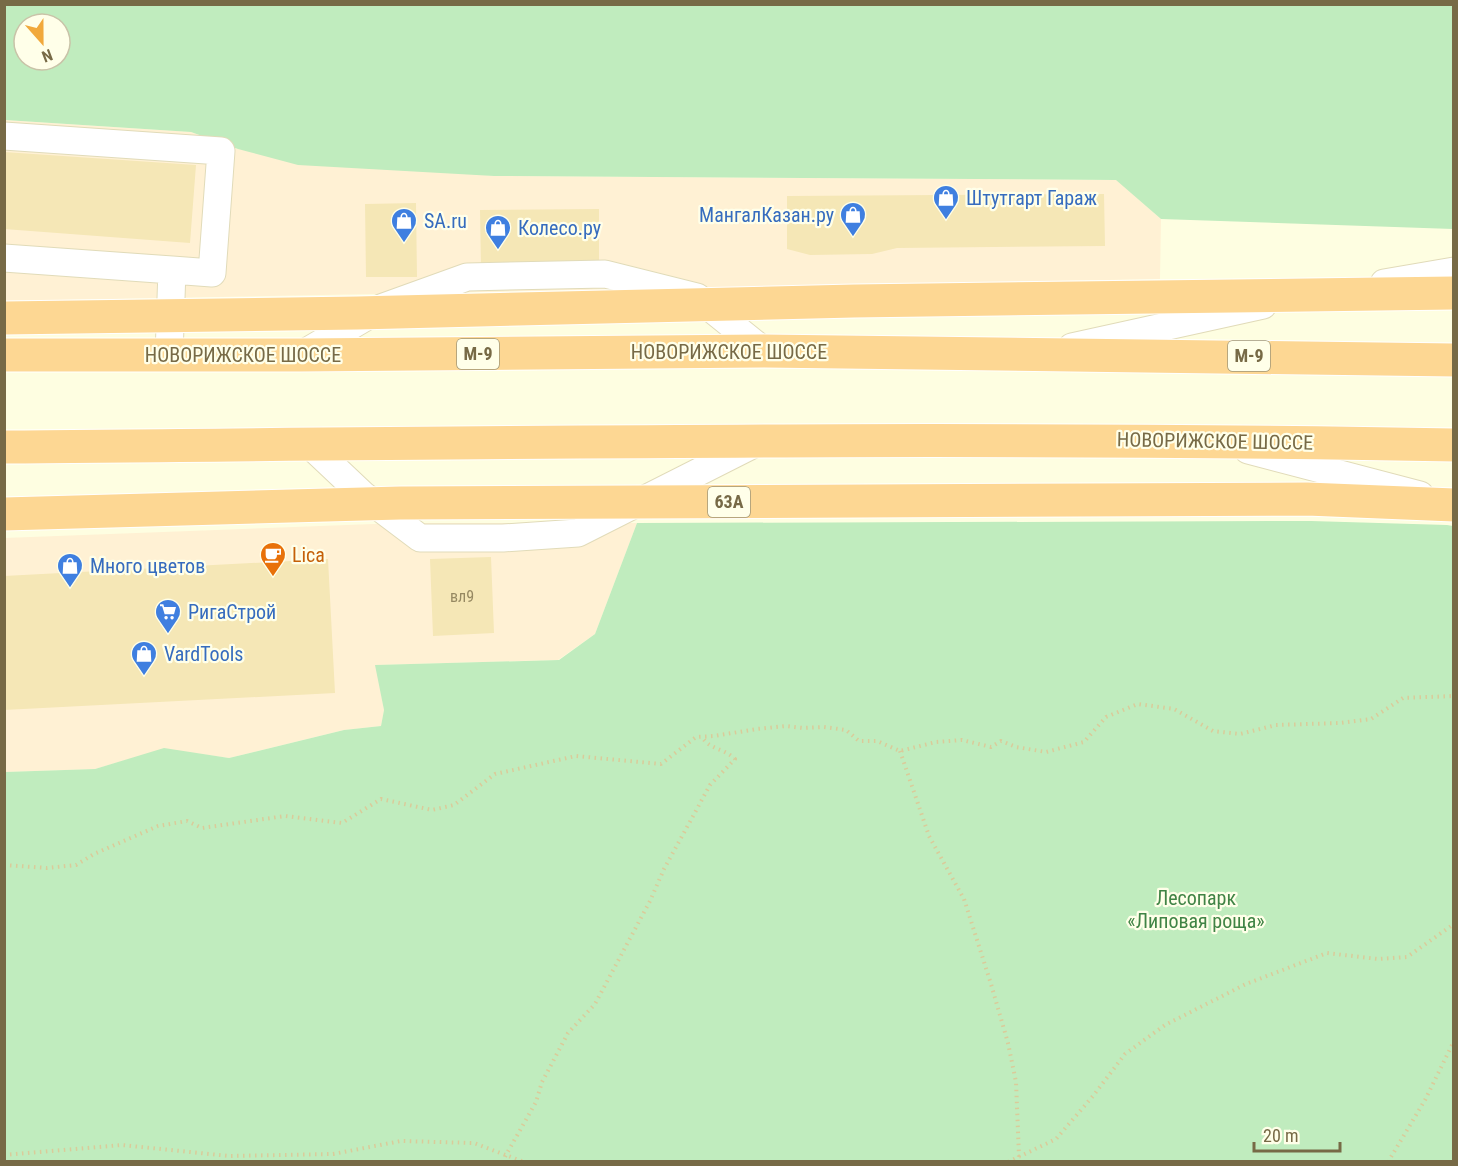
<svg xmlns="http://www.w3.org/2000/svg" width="1458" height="1166" viewBox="0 0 1458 1166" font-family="'Roboto Condensed',sans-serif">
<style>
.commercial{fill:#fff1d4}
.green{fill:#c0ecbe;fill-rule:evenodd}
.building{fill:#f5e7b6}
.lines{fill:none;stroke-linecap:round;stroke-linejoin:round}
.minor-casing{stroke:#e1dbb9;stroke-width:29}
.highway-casing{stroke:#fff;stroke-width:35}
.path{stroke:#dacb9a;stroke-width:4;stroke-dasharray:1.5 4.5;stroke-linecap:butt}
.minor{stroke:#fff;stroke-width:27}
.highway{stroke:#fdd793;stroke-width:33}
.highway-bridge-casing{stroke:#fff;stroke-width:35;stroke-linecap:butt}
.highway-bridge{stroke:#fdd793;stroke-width:33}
.labels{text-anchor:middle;stroke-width:4.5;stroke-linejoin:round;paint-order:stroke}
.number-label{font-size:16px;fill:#968962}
.shield{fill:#ffffe9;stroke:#a09777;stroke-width:1.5}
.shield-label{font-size:18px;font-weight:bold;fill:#776a46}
.shop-label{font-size:20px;fill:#366cbe;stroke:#ffffe9;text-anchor:start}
.street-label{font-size:20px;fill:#776a46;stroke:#ffffe9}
.food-label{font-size:20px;fill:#c56008;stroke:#ffffe9;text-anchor:start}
.park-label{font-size:20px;fill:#408445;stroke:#ffffe9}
</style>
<rect width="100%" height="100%" fill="#fefee1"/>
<path class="commercial" d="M 4,120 L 191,132 L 238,149 L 494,176 L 1117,180 L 1161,219 L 1160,279 L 5,301 Z
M 400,523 L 637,523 L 595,634 L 558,660 L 376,665 L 384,710 L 381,726 L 344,730 L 229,758 L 164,749 L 95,769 L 5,772 L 4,538 Z"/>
<path class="green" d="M 4,5 L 1453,5 L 1453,229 L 1161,219 L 1116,180 L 494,176 L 298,165 L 238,149 L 191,132 L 5,120 ZM 24,24 L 60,24 L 60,60 L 24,60 Z
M 1311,521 L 1447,525 L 1453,526 L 1453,1161 L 5,1161 L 5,772 L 95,769 L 164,748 L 229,758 L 344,730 L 381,726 L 384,710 L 375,665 L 559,660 L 595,634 L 637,523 Z"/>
<path class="building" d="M 4,152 L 196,165 L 190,243 L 4,229 Z
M 1104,194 L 1105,246 L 897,248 L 872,254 L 810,255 L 787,249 L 787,196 Z
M 416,203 L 417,277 L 366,277 L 365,204 Z
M 599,209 L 599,267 L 481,268 L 480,210 Z
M 491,557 L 494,633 L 433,636 L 430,559 Z
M 328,559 L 335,693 L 4,710 L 4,576 Z"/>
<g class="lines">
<defs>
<path id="minor" d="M 4,136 L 221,151 L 212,273 L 172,270
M 4,258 L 172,270 L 169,355
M 1384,283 L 1454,271
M 1072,347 L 1263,305
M 301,355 L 381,308 L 467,277 L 605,274 L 697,297 L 764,351
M 309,444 L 363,495 L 420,538 L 503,538 L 578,533 L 758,442
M 1248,450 L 1420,495"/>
<path id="highway" d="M 4,355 L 301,355 L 764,351 L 1454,360
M 4,447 C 488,443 970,436 1454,445"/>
</defs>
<use href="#minor" class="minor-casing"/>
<use href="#highway" class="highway-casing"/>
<path class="path" d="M 900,751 L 929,836 L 964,899 L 991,984 L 1008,1043 L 1016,1082 L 1019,1156 L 1017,1162
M 4,865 L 47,868 L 76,865 L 94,854 L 158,826 L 187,821 L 202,828 L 285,816 L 342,823 L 381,799 L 432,810 L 454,805 L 495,774 L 576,756 L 661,764 L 696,737 L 714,736 L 757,729 L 786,726 L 803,728 L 824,727 L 846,730 L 859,741 L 877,741 L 900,751 L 936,742 L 962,740 L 991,747 L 1001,741 L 1016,747 L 1046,752 L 1084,742 L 1106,717 L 1138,704 L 1174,709 L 1213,731 L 1240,734 L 1276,725 L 1340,723 L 1371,719 L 1403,698 L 1454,696
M 4,1155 L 122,1145 L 229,1156 L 333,1154 L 401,1141 L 474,1143 L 524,1162
M 502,1162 L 536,1102 L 542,1082 L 568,1033 L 595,1004 L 650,901 L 664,869 L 710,785 L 735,759 C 724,748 710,750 702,737
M 1008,1162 L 1056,1139 L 1093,1096 L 1125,1054 L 1165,1025 L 1246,984 L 1327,953 L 1378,959 L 1407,957 L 1454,924
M 1388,1162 L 1425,1100 L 1454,1041"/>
<use href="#minor" class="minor"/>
<use href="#highway" class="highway"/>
<defs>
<path id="highway-bridge" d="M 4,318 L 357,313 L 854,301 L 1454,293
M 4,514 L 400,503 L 1307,499 L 1454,505"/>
</defs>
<use href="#highway-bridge" class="highway-bridge-casing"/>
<use href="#highway-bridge" class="highway-bridge"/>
</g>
<defs>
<symbol id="shop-pin" viewBox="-11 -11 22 30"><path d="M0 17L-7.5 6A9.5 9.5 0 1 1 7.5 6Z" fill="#3f7fe0" stroke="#ffffe9"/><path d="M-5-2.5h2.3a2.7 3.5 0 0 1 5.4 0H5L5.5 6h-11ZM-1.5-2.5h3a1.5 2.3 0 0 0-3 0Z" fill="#fff"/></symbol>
<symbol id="cafe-pin" viewBox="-11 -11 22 30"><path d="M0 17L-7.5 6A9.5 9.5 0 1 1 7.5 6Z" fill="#e8710a" stroke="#ffffe9"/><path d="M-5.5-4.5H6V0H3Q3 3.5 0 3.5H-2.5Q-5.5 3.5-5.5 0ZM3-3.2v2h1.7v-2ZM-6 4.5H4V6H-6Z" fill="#fff"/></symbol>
<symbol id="supermarket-pin" viewBox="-11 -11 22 30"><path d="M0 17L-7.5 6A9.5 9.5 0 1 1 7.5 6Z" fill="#3f7fe0" stroke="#ffffe9"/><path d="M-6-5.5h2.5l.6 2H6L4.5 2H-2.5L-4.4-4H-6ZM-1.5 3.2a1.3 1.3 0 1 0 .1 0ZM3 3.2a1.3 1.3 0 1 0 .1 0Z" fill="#fff"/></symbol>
</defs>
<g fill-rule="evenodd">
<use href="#shop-pin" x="931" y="183" width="30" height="40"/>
<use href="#shop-pin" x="838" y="200" width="30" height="40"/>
<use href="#shop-pin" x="389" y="206" width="30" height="40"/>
<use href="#shop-pin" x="483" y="213" width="30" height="40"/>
<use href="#cafe-pin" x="258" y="540" width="30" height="40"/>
<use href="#shop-pin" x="55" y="551" width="30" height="40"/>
<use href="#supermarket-pin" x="153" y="597" width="30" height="40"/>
<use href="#shop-pin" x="129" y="639" width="30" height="40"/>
</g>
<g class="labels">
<g class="number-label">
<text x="462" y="602">вл9</text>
</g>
<g class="shield">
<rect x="457" y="339" width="42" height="30" rx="4.5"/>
<rect x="1228" y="341" width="42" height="30" rx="4.5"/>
<rect x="708" y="487" width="42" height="30" rx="4.5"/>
</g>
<g class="shield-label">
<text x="478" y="360">М-9</text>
<text x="1249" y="362">М-9</text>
<text x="729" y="508">63A</text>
</g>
<g class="shop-label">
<text x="966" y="205">Штутгарт Гараж</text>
<text x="834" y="222" text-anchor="end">МангалКазан.ру</text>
<text x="424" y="228">SA.ru</text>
<text x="518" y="235">Колесо.ру</text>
<text x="90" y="573">Много цветов</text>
<text x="188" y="619">РигаСтрой</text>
<text x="164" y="661">VardTools</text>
</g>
<g class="street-label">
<text x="729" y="359">НОВОРИЖСКОЕ ШОССЕ</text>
<text x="243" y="362">НОВОРИЖСКОЕ ШОССЕ</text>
<text transform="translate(1215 441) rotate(1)" y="7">НОВОРИЖСКОЕ ШОССЕ</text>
</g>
<g class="food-label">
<text x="292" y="562">Lica</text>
</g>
<g class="park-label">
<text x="1196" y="905">Лесопарк<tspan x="1196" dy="23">«Липовая роща»</tspan></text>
</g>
</g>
<rect width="1458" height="1166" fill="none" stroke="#776a46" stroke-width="12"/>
<g transform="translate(42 42) rotate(159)"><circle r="28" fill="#ffffe9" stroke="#c9c3a8" stroke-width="1.5"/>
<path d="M0-4.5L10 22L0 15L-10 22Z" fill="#f1a93c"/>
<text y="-9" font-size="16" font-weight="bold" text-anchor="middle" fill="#776a46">N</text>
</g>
<path d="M1254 1142v9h86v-9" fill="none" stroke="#776a46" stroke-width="3"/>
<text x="1263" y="1142" font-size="18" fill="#776a46" stroke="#ffffe9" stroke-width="4.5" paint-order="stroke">20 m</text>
</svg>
